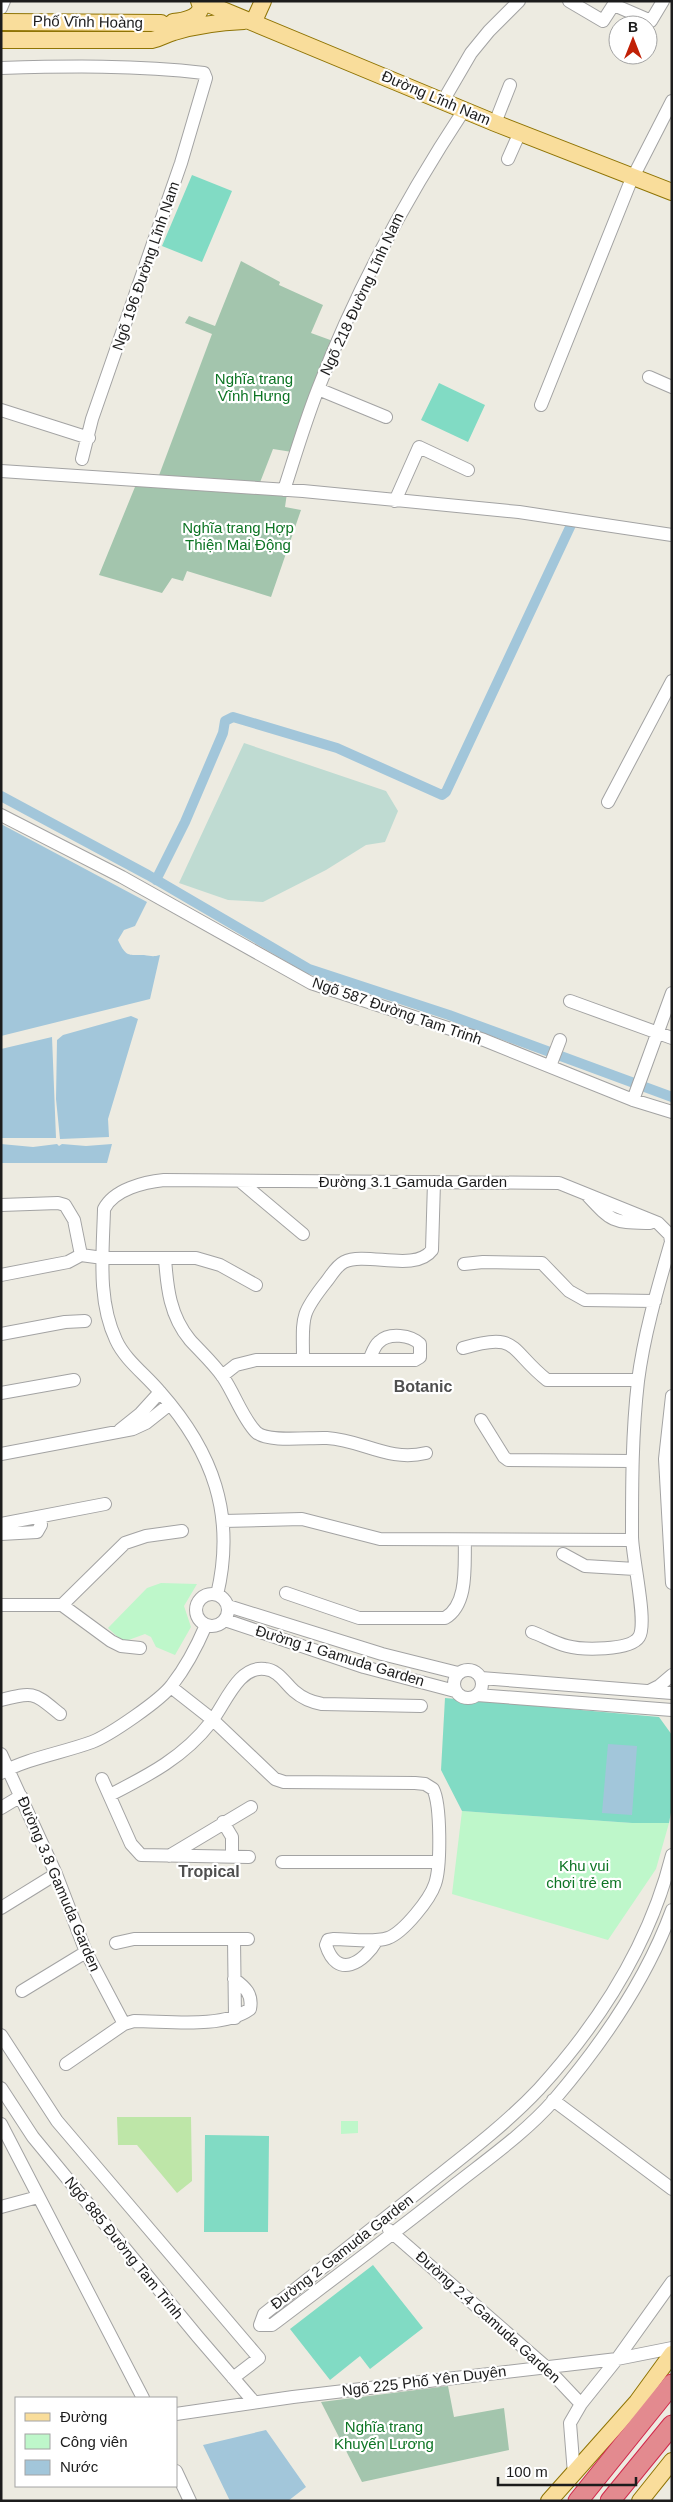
<svg xmlns="http://www.w3.org/2000/svg" width="673" height="2502" viewBox="0 0 673 2502" font-family="Arial,sans-serif">
<style>
.grass{fill:#bee6a8}
.wetland{fill:#bfdbd2}
.cemetery{fill:#a3c5ad}
.park{fill:#bef7ca}
.pitch{fill:#81dbc4}
.water{fill:#a2c6da}
.lines{fill:none;stroke-linecap:round;stroke-linejoin:round}
.canal{stroke:#a2c6da;stroke-width:10}
.minor-casing{stroke:#a3a3a3;stroke-width:14}
.major-casing{stroke:#8f7404;stroke-width:18}
.highway-casing{stroke:#d1284b;stroke-width:21}
.minor{stroke:#fff;stroke-width:12}
.major{stroke:#f9dd9b;stroke-width:16}
.highway{stroke:#e38a8f;stroke-width:19}
.labels{text-anchor:middle;stroke-width:4.5;stroke-linejoin:round;paint-order:stroke}
.street-label{font-size:15px;fill:#1c1c1c;stroke:#fff}
.park-label{font-size:15px;fill:#0e7525;stroke:#fff}
.neighbourhood-label{font-size:16px;font-weight:bold;fill:#4f4f4f;stroke:#fff}
</style>
<rect width="100%" height="100%" fill="#edebe1"/>
<path class="grass" d="M 117,2117 L 191,2117 L 192,2181 L 177,2193 L 137,2145 L 118,2145 Z"/>
<path class="wetland" d="M 244,743 L 386,791 L 398,811 L 385,842 L 366,845 L 326,870 L 263,902 L 228,900 L 179,883 Z"/>
<path class="cemetery" d="M 241,261 L 280,282 L 279,285 L 323,305 L 311,333 L 333,341 L 292,452 L 273,449 L 259,485 L 158,478 L 212,334 L 185,323 L 189,316 L 215,326 Z
M 137,482 L 287,493 L 285,507 L 301,510 L 271,597 L 187,571 L 183,581 L 172,578 L 162,593 L 99,575 Z
M 448,2386 L 454,2417 L 504,2408 L 509,2450 L 362,2482 L 321,2402 Z"/>
<path class="park" d="M 161,1583 L 197,1584 L 184,1606 L 191,1627 L 175,1655 L 156,1647 L 151,1637 L 145,1634 L 123,1642 L 108,1628 L 147,1588 Z
M 462,1811 L 632,1823 L 669,1823 L 656,1869 L 608,1940 L 452,1894 Z
M 341,2121 L 358,2121 L 358,2133 L 341,2134 Z"/>
<path class="pitch" d="M 192,175 L 232,191 L 202,262 L 162,246 Z
M 439,383 L 485,405 L 468,442 L 421,420 Z
M 445,1698 L 659,1717 L 672,1735 L 672,1807 L 669,1823 L 632,1823 L 462,1811 L 441,1770 Z
M 205,2135 L 269,2136 L 268,2232 L 204,2232 Z
M 373,2265 L 423,2328 L 370,2369 L 360,2356 L 330,2380 L 290,2329 Z"/>
<path class="water" d="M 1,824 L 147,902 L 135,926 L 124,930 L 118,940 C 126,957 128,955 144,955 C 151,956 153,957 160,955 L 150,999 L 1,1036 Z
M 131,1016 L 138,1019 L 108,1119 L 109,1137 L 60,1139 L 56,1099 L 57,1040 L 63,1035 Z
M 52,1037 L 56,1138 L 1,1138 L 1,1049 Z
M 1,1144 L 33,1147 L 57,1144 L 59,1146 L 62,1144 L 86,1146 L 112,1144 L 107,1163 L 1,1163 Z
M 608,1744 L 637,1746 L 632,1815 L 602,1813 Z
M 266,2430 L 306,2487 L 288,2501 L 230,2501 L 203,2445 Z"/>
<g class="lines">
<path class="canal" d="M 1,796 L 148,875 L 309,969 L 449,1015 L 672,1097
M 156,880 L 185,822 L 223,733 L 225,721 L 233,717 L 337,748 L 442,795 L 446,792 L 571,525"/>
<defs>
<path id="minor" d="M 569,1 L 603,21 L 616,1
M 614,5 L 651,21 L 663,1
M 1,8 L 4,1
M 1,68 C 68,66 137,65 204,73 L 206,78 L 181,163 L 92,419 L 82,459
M 443,101 L 471,53 L 489,31 L 519,1
M 495,123 L 510,85
M 508,159 L 520,132
M 649,377 L 672,387
M 318,389 L 386,417
M 541,405 L 630,183 L 672,101
M 1,410 L 89,438
M 1,471 L 303,491 L 519,512 L 672,535
M 284,490 C 295,456 305,422 318,389 C 356,290 406,198 464,110
M 395,501 L 419,447 L 468,470
M 608,802 L 672,681
M 1,815 L 122,877 L 311,983 L 484,1040 L 633,1100 L 672,1112
M 570,1001 L 672,1038
M 550,1066 L 560,1040
M 633,1100 L 672,993
M 241,1182 L 303,1234
M 588,1196 C 613,1223 613,1222 650,1223
M 1,1205 L 58,1203 L 65,1205 L 74,1220 L 81,1255
M 165,1258 C 167,1288 170,1316 190,1340 C 201,1352 214,1364 223,1377 C 234,1393 243,1419 256,1432 C 267,1443 311,1437 327,1438 C 363,1440 388,1462 426,1453
M 464,1264 L 483,1262 L 542,1263 L 569,1291 L 585,1300 L 655,1301
M 1,1275 L 68,1262 L 81,1255 L 103,1258 L 196,1258 L 220,1265 L 256,1285
M 1,1334 L 65,1322 L 85,1321
M 463,1348 C 519,1331 509,1350 547,1380 L 638,1380
M 303,1359 C 303,1318 299,1316 326,1282 C 331,1276 336,1266 344,1262 C 366,1251 415,1273 432,1250 L 434,1182
M 222,1376 L 236,1365 L 256,1360 L 415,1360 L 420,1357 L 420,1344 C 411,1335 389,1332 379,1342 C 374,1346 372,1354 369,1360
M 1,1393 L 74,1380
M 672,1396 L 665,1459 L 672,1583
M 481,1420 L 504,1457 L 508,1460 L 632,1461
M 120,1430 L 140,1414 L 160,1392
M 1,1454 L 133,1429 L 146,1423 L 170,1404
M 223,1521 L 302,1519 L 380,1539 L 632,1540
M 1,1524 L 105,1504
M 1,1534 L 37,1532 L 41,1525 L 40,1517
M 563,1554 L 585,1566 L 635,1569
M 286,1593 L 359,1618 L 445,1618 C 469,1604 464,1564 465,1540
M196 1610a16 16 0 1 1 32 0a16 16 0 1 1-32 0Z
M 217,1595 C 236,1515 213,1452 160,1392 C 146,1375 125,1360 116,1340 C 97,1300 103,1252 104,1209 C 114,1189 145,1182 164,1180 L 559,1183 L 658,1223 L 670,1235 L 671,1242 C 658,1287 644,1334 638,1381 C 632,1433 632,1484 632,1536 C 632,1557 648,1623 639,1637 C 630,1651 582,1650 567,1646 C 555,1643 543,1636 532,1632
M 1,1605 L 62,1605 L 111,1641 L 121,1646 L 140,1648
M 62,1605 L 125,1543 L 146,1536 L 182,1531
M 228,1606 L 382,1654 L 458,1673
M 225,1620 L 364,1667 L 455,1691
M454 1684a14 14 0 1 1 28 0a14 14 0 1 1-28 0Z
M 481,1678 L 672,1693
M 171,1687 L 213,1720 L 275,1779 L 284,1782 L 415,1783 L 425,1784 L 433,1789 C 441,1804 441,1867 435,1884 C 430,1899 404,1932 388,1938 C 372,1943 351,1939 334,1939 L 328,1940 L 326,1945 C 337,1980 364,1963 377,1940
M 649,1691 L 659,1686 L 672,1675
M 477,1695 L 672,1710
M 1,1700 C 35,1691 34,1693 60,1714
M 1,1754 L 56,1874 L 86,1952 L 124,2024
M 1,1773 C 28,1758 62,1753 92,1742 C 110,1735 161,1700 172,1685 C 186,1667 197,1646 206,1625
M 102,1779 L 131,1844 L 141,1855 L 249,1857
M 110,1795 C 149,1775 184,1757 211,1722 C 225,1705 238,1665 265,1669 C 278,1670 285,1683 294,1691 C 302,1698 311,1702 322,1704 L 421,1706
M 1,1808 L 21,1796
M 223,1822 L 232,1837 L 232,1857
M 169,1856 L 251,1807
M 282,1862 L 438,1862
M 1,1908 L 56,1874
M 234,1939 L 235,2018
M 116,1943 L 134,1939 L 248,1939
M 22,1991 L 86,1952
M 1,2035 L 57,2121 L 259,2358 L 233,2378
M 66,2064 L 124,2024 L 134,2021 C 168,2021 222,2029 250,2009 C 253,1994 245,1987 234,1979
M 1,2088 L 33,2137 L 198,2337 L 254,2402
M 553,2100 L 672,2189
M 1,2124 L 143,2398
M 1,2207 L 38,2197
M 389,2230 L 546,2367 L 581,2404
M 260,2325 L 264,2314 C 318,2271 373,2228 427,2185 C 465,2155 505,2125 539,2089 C 600,2022 650,1943 672,1855
M 260,2325 L 272,2325 C 334,2278 396,2232 456,2184 C 489,2158 526,2132 554,2100 C 601,2045 647,1978 672,1910
M 176,2414 L 293,2397 L 617,2359 L 672,2348
M 176,2471 L 190,2501
M 574,2474 L 570,2423 L 581,2404 L 617,2359 L 672,2282"/>
<path id="major" d="M 201,1 L 495,123 L 672,192
M 254,21 L 263,1
M 1,22 L 161,23 L 171,32
M 173,22 C 183,21 199,18 201,7 L 199,1
M 1,40 L 152,40 C 161,38 166,34 174,32 C 197,25 220,22 244,21
M 549,2501 L 637,2402 L 672,2354
M 640,2501 L 672,2461"/>
<path id="highway" d="M 578,2501 L 672,2384
M 610,2501 L 672,2425"/>
</defs>
<use href="#minor" class="minor-casing"/>
<use href="#major" class="major-casing"/>
<use href="#highway" class="highway-casing"/>
<use href="#minor" class="minor"/>
<use href="#major" class="major"/>
<use href="#highway" class="highway"/>
</g>
<g class="labels">
<g class="street-label">
<text transform="translate(88 22) rotate(1)" y="5">Phố Vĩnh Hoàng</text>
<text transform="translate(436 98) rotate(23)" y="5">Đường Lĩnh Nam</text>
<text transform="translate(146 266) rotate(-71)" y="5">Ngõ 196 Đường Lĩnh Nam</text>
<text transform="translate(362 294) rotate(-65)" y="5">Ngõ 218 Đường Lĩnh Nam</text>
<text transform="translate(397 1011) rotate(19)" y="5">Ngõ 587 Đường Tam Trinh</text>
<text x="413" y="1187">Đường 3.1 Gamuda Garden</text>
<text transform="translate(340 1656) rotate(17)" y="5">Đường 1 Gamuda Garden</text>
<text transform="translate(59 1884) rotate(67)" y="5">Đường 3.8 Gamuda Garden</text>
<text transform="translate(124 2248) rotate(51)" y="5">Ngõ 885 Đường Tam Trinh</text>
<text transform="translate(342 2252) rotate(-38)" y="5">Đường 2 Gamuda Garden</text>
<text transform="translate(488 2317) rotate(42)" y="5">Đường 2.4 Gamuda Garden</text>
<text transform="translate(424 2381) rotate(-7)" y="5">Ngõ 225 Phố Yên Duyên</text>
</g>
<g class="park-label">
<text x="254" y="384">Nghĩa trang<tspan x="254" dy="17">Vĩnh Hưng</tspan></text>
<text x="238" y="533">Nghĩa trang Hợp<tspan x="238" dy="17">Thiện Mai Động</tspan></text>
<text x="584" y="1871">Khu vui<tspan x="584" dy="17">chơi trẻ em</tspan></text>
<text x="384" y="2432">Nghĩa trang<tspan x="384" dy="17">Khuyến Lương</tspan></text>
</g>
<g class="neighbourhood-label">
<text x="423" y="1392">Botanic</text>
<text x="209" y="1877">Tropical</text>
</g>
</g>
<rect width="673" height="2502" fill="none" stroke="#1c1c1c" stroke-width="5"/>
<rect x="15" y="2397" width="162" height="90" fill="#ffffff" stroke="#a4a4a4"/>
<rect x="25" y="2413" width="25" height="8" fill="#f9dd9b" stroke="#a4a4a4"/>
<text x="60" y="2422" font-size="15" fill="#1c1c1c">Đường</text>
<rect x="25" y="2434" width="25" height="15" fill="#bef7ca" stroke="#a4a4a4"/>
<text x="60" y="2447" font-size="15" fill="#1c1c1c">Công viên</text>
<rect x="25" y="2460" width="25" height="15" fill="#a2c6da" stroke="#a4a4a4"/>
<text x="60" y="2472" font-size="15" fill="#1c1c1c">Nước</text>
<g transform="translate(633 40)"><circle r="24" fill="#ffffff" stroke="#a4a4a4"/>
<path d="M0-4L9 19L0 12L-9 19Z" fill="#c12006"/>
<text y="-8" font-size="14" font-weight="bold" text-anchor="middle" fill="#1c1c1c">B</text>
</g>
<path d="M498 2477v8h138v-8" fill="none" stroke="#1c1c1c" stroke-width="2.5"/>
<text x="506" y="2477" font-size="15" fill="#1c1c1c" stroke="#ffffff" stroke-width="4" paint-order="stroke">100 m</text>
</svg>
